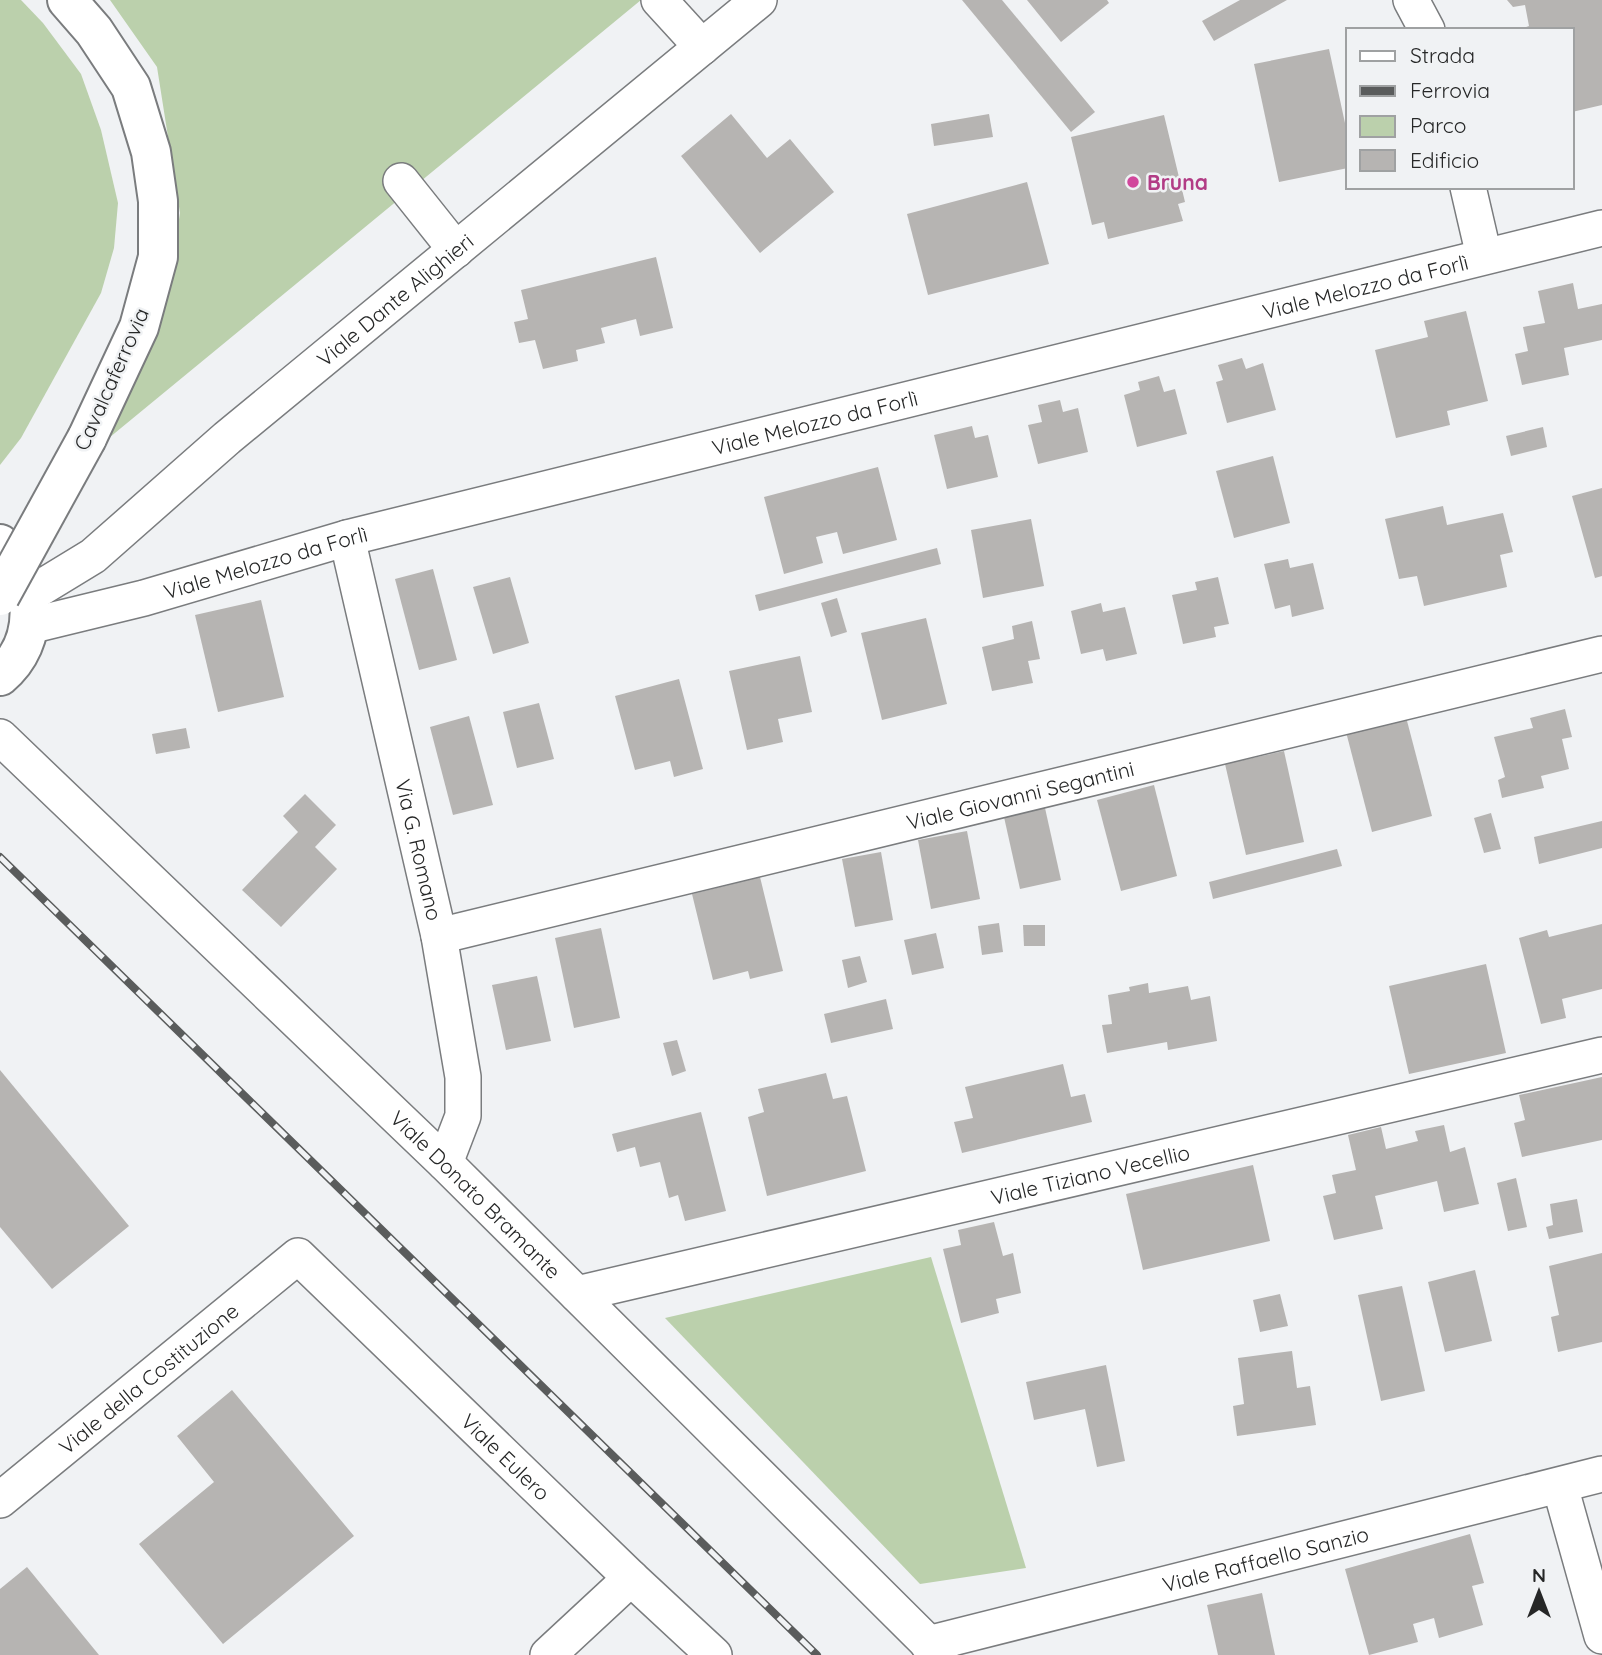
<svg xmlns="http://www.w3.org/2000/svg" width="1602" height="1655" font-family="Quicksand,sans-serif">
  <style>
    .green { fill: #bbd0ac }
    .building { fill: #b6b4b2 }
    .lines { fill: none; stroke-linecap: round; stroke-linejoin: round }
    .street-casing { stroke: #7a7c7e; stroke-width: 38 }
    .secondary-casing { stroke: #7a7c7e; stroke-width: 42 }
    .street { stroke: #fff; stroke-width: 35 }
    .secondary { stroke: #fff; stroke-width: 38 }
    .rail-casing { stroke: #5a5c5c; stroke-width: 8 }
    .rail { stroke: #f0f2f4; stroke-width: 5; stroke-dasharray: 16; stroke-linecap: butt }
    .secondary-bridge-casing { stroke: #7a7c7e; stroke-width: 42; stroke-linecap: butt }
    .secondary-bridge { stroke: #fff; stroke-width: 38 }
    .hotel-dot { fill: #d1479c; stroke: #f0f2f4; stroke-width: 2.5 }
    .labels { text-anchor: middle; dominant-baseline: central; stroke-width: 5; stroke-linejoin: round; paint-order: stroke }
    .hotel-label { font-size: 21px; font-weight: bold; fill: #b23c85; stroke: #f0f2f4; text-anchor: start }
    .street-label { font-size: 21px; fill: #262727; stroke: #f0f2f4 }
  </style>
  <rect width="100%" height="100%" fill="#f0f2f4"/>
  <g class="green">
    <path d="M 0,0 L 21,0 L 43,23 L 81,74 L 101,130 L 118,203 L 114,248 L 101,293 L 21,438 L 0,465 Z"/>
    <path d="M 110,0 L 641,0 L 104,442 L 166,303 L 180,213 L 157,67 Z"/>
    <path d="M 931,1257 L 1026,1568 L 920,1584 L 665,1318 Z"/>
  </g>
  <g class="building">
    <path d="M 962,0 L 1002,0 L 1095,112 L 1071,132 Z"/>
    <path d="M 1027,0 L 1107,0 L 1109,3 L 1061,42 Z"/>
    <path d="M 1240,0 L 1287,0 L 1214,41 L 1202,21 Z"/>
    <path d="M 1507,0 L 1602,0 L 1602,105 L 1572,112 L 1572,30 L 1518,30 L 1529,26 L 1525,5 L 1513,7 Z"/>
    <path d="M 1329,49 L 1348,137 L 1348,168 L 1279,182 L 1254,64 Z"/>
    <path d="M 731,114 L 767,158 L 790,139 L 834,192 L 760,253 L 681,156 Z"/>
    <path d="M 989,114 L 993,137 L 934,146 L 931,124 Z"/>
    <path d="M 1164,115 L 1185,202 L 1178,204 L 1183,221 L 1108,239 L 1104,222 L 1092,225 L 1071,137 Z"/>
    <path d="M 1027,182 L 1049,264 L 928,295 L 907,214 Z"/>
    <path d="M 656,257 L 673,328 L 640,336 L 636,319 L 601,328 L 605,343 L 576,350 L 578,361 L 543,369 L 535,340 L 519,343 L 514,322 L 528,319 L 521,290 Z"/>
    <path d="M 1573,283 L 1578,309 L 1602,304 L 1602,340 L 1564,348 L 1569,375 L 1522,385 L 1515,354 L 1528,351 L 1523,327 L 1545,323 L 1538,291 Z"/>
    <path d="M 1466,311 L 1488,401 L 1447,411 L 1450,425 L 1396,438 L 1375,350 L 1428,337 L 1424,321 Z"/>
    <path d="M 1242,358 L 1246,369 L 1263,363 L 1276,410 L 1227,423 L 1216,382 L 1223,380 L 1218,365 Z"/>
    <path d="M 1159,376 L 1164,392 L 1175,389 L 1187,434 L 1137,447 L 1124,395 L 1140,390 L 1138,382 Z"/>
    <path d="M 1060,400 L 1063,412 L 1078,408 L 1088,452 L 1038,464 L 1028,425 L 1042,422 L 1038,405 Z"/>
    <path d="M 972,426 L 975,438 L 988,435 L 998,477 L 947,489 L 934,435 Z"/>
    <path d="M 1543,427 L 1547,447 L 1511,456 L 1506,436 Z"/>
    <path d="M 1273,456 L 1290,523 L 1234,538 L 1216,471 Z"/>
    <path d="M 878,467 L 897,540 L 843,554 L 837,532 L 816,537 L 823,563 L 784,574 L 764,497 Z"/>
    <path d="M 1602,488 L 1602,576 L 1595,578 L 1572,496 Z"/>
    <path d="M 1443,506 L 1447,525 L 1503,513 L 1513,552 L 1500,555 L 1507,587 L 1424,606 L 1417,576 L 1399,579 L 1385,519 Z"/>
    <path d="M 1031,519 L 1044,586 L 983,598 L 971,530 Z"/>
    <path d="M 937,548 L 941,564 L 759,611 L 755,595 Z"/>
    <path d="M 1288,559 L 1290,568 L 1313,563 L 1324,609 L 1292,617 L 1290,605 L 1275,609 L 1264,564 Z"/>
    <path d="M 433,569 L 457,660 L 419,670 L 395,579 Z"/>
    <path d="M 510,577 L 529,643 L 493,654 L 473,587 Z"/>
    <path d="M 1218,577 L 1229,624 L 1214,627 L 1216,637 L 1183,644 L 1172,595 L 1197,590 L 1195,582 Z"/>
    <path d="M 837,598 L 847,632 L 831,637 L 821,603 Z"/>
    <path d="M 261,600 L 284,697 L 218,712 L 195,615 Z"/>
    <path d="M 1101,603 L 1103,612 L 1125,607 L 1137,654 L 1106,661 L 1103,649 L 1081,654 L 1071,611 Z"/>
    <path d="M 926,618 L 947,704 L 882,720 L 861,633 Z"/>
    <path d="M 1032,621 L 1040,659 L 1028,661 L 1033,683 L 992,691 L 982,647 L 1014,639 L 1012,626 Z"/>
    <path d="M 800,656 L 812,712 L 778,719 L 783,742 L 747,750 L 729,671 Z"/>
    <path d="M 679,679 L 703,769 L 674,777 L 670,761 L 635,770 L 615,696 Z"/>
    <path d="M 539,703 L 554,759 L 517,768 L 503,712 Z"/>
    <path d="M 1565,709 L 1572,737 L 1562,739 L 1569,769 L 1541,776 L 1544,788 L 1502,798 L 1498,780 L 1505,777 L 1494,737 L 1533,728 L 1530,718 Z"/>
    <path d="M 469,716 L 493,805 L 453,815 L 430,727 Z"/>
    <path d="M 1406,717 L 1432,816 L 1372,832 L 1346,732 Z"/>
    <path d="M 186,728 L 190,748 L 156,754 L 152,734 Z"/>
    <path d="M 1284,751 L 1304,842 L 1246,855 L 1225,764 Z"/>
    <path d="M 1154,785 L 1177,876 L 1121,891 L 1097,800 Z"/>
    <path d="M 305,794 L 336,825 L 315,847 L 337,869 L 281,927 L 242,890 L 298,832 L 283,816 Z"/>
    <path d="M 1045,808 L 1061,880 L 1020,889 L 1004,817 Z"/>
    <path d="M 1491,813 L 1501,849 L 1484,853 L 1474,818 Z"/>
    <path d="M 1602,821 L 1602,848 L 1539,864 L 1534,837 Z"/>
    <path d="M 967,831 L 980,899 L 931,909 L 918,840 Z"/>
    <path d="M 1337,849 L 1342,866 L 1213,899 L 1209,882 Z"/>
    <path d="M 881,852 L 893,920 L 855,927 L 842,859 Z"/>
    <path d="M 760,877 L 783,971 L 750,979 L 748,971 L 713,980 L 692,894 Z"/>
    <path d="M 999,923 L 1003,952 L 982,955 L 978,926 Z"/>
    <path d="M 1602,924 L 1602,989 L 1562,999 L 1566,1018 L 1541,1024 L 1519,938 L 1547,930 L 1549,937 Z"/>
    <path d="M 1023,925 L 1045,925 L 1045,946 L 1024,946 Z"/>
    <path d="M 601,928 L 620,1018 L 574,1028 L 555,938 Z"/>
    <path d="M 936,933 L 944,968 L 912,975 L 904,940 Z"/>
    <path d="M 860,956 L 867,982 L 848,988 L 842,960 Z"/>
    <path d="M 1486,964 L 1506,1053 L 1409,1074 L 1389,986 Z"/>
    <path d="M 537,976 L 551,1041 L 506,1050 L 492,985 Z"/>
    <path d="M 1148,983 L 1149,993 L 1188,986 L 1191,1000 L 1210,996 L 1217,1041 L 1168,1050 L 1167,1042 L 1107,1053 L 1102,1025 L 1112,1024 L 1108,995 L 1130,991 L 1129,987 Z"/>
    <path d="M 886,999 L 893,1029 L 831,1043 L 824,1014 Z"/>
    <path d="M 677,1040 L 686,1071 L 672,1076 L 663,1043 Z"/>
    <path d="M 1063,1064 L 1071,1097 L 1085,1094 L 1092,1122 L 962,1153 L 954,1122 L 973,1118 L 965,1087 Z"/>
    <path d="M 0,1070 L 129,1226 L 52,1289 L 0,1227 Z"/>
    <path d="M 826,1073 L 833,1099 L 847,1096 L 866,1171 L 767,1196 L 748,1117 L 764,1112 L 758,1089 Z"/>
    <path d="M 1602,1077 L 1602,1140 L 1522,1157 L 1514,1123 L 1525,1120 L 1519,1095 Z"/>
    <path d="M 701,1112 L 726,1211 L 685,1221 L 678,1195 L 669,1198 L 660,1162 L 640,1167 L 635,1147 L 617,1152 L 612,1134 Z"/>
    <path d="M 1444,1125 L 1450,1152 L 1465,1147 L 1479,1204 L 1444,1212 L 1437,1181 L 1375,1196 L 1383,1229 L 1334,1240 L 1323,1196 L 1336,1193 L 1332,1175 L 1356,1170 L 1348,1135 L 1381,1127 L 1386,1149 L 1418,1141 L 1415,1131 Z"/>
    <path d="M 1253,1165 L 1270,1241 L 1143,1270 L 1126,1194 Z"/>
    <path d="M 1516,1178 L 1527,1227 L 1508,1231 L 1497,1183 Z"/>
    <path d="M 1577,1199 L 1583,1232 L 1549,1239 L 1546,1227 L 1553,1225 L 1550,1204 Z"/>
    <path d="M 994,1222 L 1003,1256 L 1013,1253 L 1021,1293 L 996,1299 L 999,1313 L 961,1323 L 943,1249 L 961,1245 L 958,1230 Z"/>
    <path d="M 1602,1253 L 1602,1342 L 1558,1352 L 1551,1317 L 1559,1315 L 1549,1266 Z"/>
    <path d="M 1475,1270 L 1492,1341 L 1445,1352 L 1428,1282 Z"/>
    <path d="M 1402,1286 L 1425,1391 L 1381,1401 L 1358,1295 Z"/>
    <path d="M 1280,1294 L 1288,1326 L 1260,1332 L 1253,1300 Z"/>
    <path d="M 1292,1351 L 1297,1388 L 1310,1386 L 1316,1425 L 1237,1436 L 1233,1406 L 1244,1404 L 1238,1358 Z"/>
    <path d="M 1106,1365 L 1125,1461 L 1097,1467 L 1085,1409 L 1034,1420 L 1026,1382 Z"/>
    <path d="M 232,1390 L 354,1536 L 223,1644 L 139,1544 L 214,1482 L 177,1436 Z"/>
    <path d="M 1470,1534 L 1484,1583 L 1472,1586 L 1483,1625 L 1439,1638 L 1434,1618 L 1413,1624 L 1418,1642 L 1369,1655 L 1345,1569 Z"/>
    <path d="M 27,1567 L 99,1655 L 0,1655 L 0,1589 Z"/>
    <path d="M 1262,1593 L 1275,1655 L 1218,1655 L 1207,1605 Z"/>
  </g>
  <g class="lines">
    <g class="street-casing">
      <g id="street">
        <path d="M 659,0 L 702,47"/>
        <path d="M 1411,0 L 1427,30"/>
        <path d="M 401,181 L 456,250"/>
        <path d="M 1468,187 L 1484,256"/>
        <path id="s1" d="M 347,538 L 439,936 L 463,1077 L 463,1116 L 445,1163"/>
        <path id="s2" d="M 29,595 L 93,556 L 227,438 L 759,0"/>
        <path id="s3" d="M 29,626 L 144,598 L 347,538 L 1602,228"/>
        <path id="s4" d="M 0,737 L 445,1163 L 940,1655"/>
        <path id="s5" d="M 439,936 L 1602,654"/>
        <path id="s6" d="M 577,1294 L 1602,1055"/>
        <path d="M 1560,1486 L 1602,1636"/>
        <path id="s7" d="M 0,1500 L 298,1256 L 631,1578 L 714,1655"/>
        <path id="s8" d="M 928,1644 L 1602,1474"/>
        <path d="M 548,1655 L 631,1578"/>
      </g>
    </g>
    <g class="secondary-casing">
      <g id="secondary">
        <path d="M 67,0 L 94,31 L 131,87 L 151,152 L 158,201 L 158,257 L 139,327 L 87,438"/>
        <path d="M 0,544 C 38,579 41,642 0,676"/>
      </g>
    </g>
    <use href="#street" class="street"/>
    <use href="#secondary" class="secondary"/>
    <g class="rail-casing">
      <path id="rail" d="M 0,857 L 817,1655"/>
    </g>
    <use href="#rail" class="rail"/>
    <g class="secondary-bridge-casing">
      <path id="secondary-bridge" d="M 0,596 L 87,438"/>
    </g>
    <use href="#secondary-bridge" class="secondary-bridge"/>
  </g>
  <circle class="hotel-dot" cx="1133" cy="182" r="7"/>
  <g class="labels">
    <g class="hotel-label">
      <text x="1147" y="182">Bruna</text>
    </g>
    <g class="street-label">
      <text stroke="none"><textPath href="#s3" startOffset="1379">Viale Melozzo da Forlì</textPath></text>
      <text stroke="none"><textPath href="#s2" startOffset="471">Viale Dante Alighieri</textPath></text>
      <text transform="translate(111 379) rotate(-66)">Cavalcaferrovia</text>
      <text stroke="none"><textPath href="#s3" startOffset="812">Viale Melozzo da Forlì</textPath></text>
      <text stroke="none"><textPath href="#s3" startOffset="245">Viale Melozzo da Forlì</textPath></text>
      <text stroke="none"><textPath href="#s5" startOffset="598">Viale Giovanni Segantini</textPath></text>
      <text stroke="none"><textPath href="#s1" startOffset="320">Via G. Romano</textPath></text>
      <text stroke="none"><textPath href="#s6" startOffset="527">Viale Tiziano Vecellio</textPath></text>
      <text stroke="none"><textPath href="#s4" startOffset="660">Viale Donato Bramante</textPath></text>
      <text stroke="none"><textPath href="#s7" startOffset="192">Viale della Costituzione</textPath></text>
      <text stroke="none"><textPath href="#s7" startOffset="674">Viale Eulero</textPath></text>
      <text stroke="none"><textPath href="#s8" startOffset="348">Viale Raffaello Sanzio</textPath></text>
    </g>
  </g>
  <rect x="1346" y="28" width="228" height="161" fill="#f0f2f4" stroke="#9fa1a2" stroke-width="2"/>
  <rect x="1360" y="51" width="35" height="10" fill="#ffffff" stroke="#9fa1a2" stroke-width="2"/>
  <text x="1410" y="63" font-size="21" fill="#262727">Strada</text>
  <rect x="1360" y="86" width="35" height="10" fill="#5a5c5c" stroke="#9fa1a2" stroke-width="2"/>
  <text x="1410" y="98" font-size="21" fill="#262727">Ferrovia</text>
  <rect x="1360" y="116" width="35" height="21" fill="#bbd0ac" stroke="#9fa1a2" stroke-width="2"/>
  <text x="1410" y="133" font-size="21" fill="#262727">Parco</text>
  <rect x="1360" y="150" width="35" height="21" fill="#b6b4b2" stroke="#9fa1a2" stroke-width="2"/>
  <text x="1410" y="168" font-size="21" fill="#262727">Edificio</text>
  <g transform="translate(1539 1592)" stroke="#f0f2f4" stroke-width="5" paint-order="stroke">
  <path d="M0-5L12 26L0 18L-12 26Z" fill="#262727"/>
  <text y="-10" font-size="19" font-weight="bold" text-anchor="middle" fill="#262727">N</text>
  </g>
</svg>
